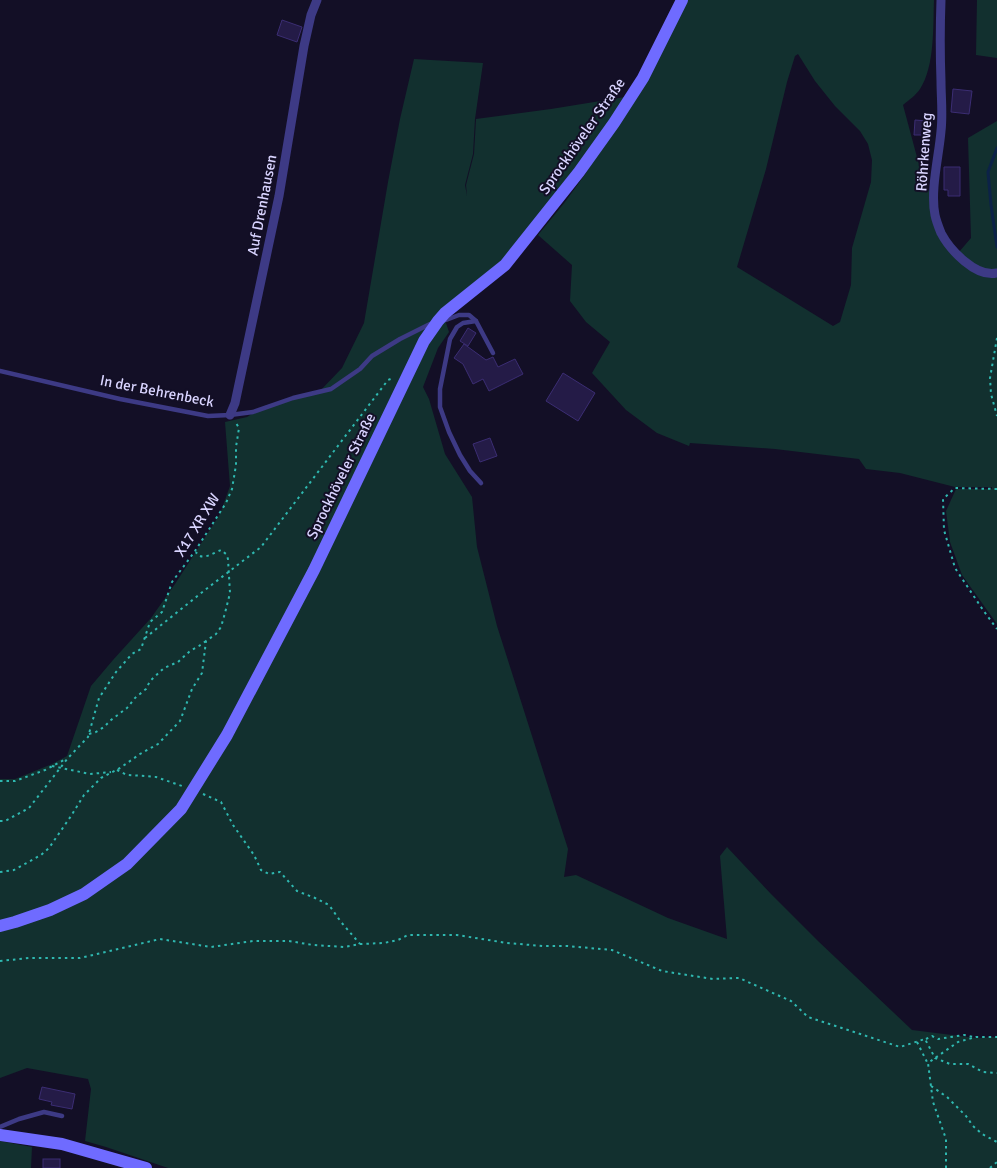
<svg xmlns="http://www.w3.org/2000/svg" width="997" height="1168" font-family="Signika,sans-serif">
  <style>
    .green { fill: #12302f; fill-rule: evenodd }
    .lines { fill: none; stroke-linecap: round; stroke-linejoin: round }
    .stream { stroke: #0c2248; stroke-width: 3 }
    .building { fill: #241b47; stroke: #3b2d73 }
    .path { stroke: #2fb8b0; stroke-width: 2; stroke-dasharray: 2.5 4; stroke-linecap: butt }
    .lane { stroke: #3d3a85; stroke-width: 4.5 }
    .street { stroke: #3d3a85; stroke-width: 9 }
    .secondary { stroke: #6f6bff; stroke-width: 12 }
    .labels { text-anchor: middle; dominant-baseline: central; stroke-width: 4; stroke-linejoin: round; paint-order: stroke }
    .street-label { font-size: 15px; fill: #d9d4ff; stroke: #130f26 }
  </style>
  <rect width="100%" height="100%" fill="#130f26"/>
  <g class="green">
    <path d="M 687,0 L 934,0 C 933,26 935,66 920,89 C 916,95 909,100 903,105 L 925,187 L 915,183 L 932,192 L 932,213 L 963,263 L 997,276 L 997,624 L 962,575 L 950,542 L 946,511 L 956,489 L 992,489 L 992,487 L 955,487 L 900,473 L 866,469 L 859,459 L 775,449 L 690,443 L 689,446 L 657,433 L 626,410 L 592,373 L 610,342 L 586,322 L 570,301 L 572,265 L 538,235 L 565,202 L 586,173 ZM 798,54 L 815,81 L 835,106 L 860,131 L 868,144 L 872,160 L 871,182 L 852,248 L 851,285 L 840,322 L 833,326 L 737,267 L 766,169 L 787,82 L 795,56 Z"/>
    <path d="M 977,0 L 997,0 L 997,58 L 976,55 Z"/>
    <path d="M 414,59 L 483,63 L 475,119 L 473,154 L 465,185 L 467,196 L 466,185 L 474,154 L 476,119 L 551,109 L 625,97 L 598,138 L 548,203 L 502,260 L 445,307 L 446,323 L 449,332 L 438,348 L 423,387 L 429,399 L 445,454 L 472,497 L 477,547 L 497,626 L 568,849 L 564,877 L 576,875 L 668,918 L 727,939 L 720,856 L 727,847 L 771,894 L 818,941 L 912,1030 L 976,1038 L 997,1037 L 997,1168 L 168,1168 L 106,1147 L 85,1141 L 91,1089 L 88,1079 L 27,1068 L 0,1078 L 0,779 L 15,779 L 52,764 L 67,756 L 91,686 L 113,660 L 151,618 L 175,584 L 220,514 L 230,486 L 225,422 L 247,417 L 264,406 L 319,392 L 342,368 L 364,323 L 388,182 L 400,119 Z"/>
    <path d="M 997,121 L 997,270 C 979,270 972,263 959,252 L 971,238 L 968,138 Z"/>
    <path d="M 0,1141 L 32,1147 L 31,1168 L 0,1168 Z"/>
  </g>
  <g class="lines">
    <path class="stream" d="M 997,148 L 988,172 L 991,205 L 997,247"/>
  </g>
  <g class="building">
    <path d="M 282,20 L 302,27 L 297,42 L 277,35 Z"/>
    <path d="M 953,89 L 972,91 L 969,114 L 951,112 Z"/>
    <path d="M 915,120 L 927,121 L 926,135 L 914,135 Z"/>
    <path d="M 944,167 L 960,167 L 960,196 L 948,196 L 948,190 L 944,190 Z"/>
    <path d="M 468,328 L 476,333 L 468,346 L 460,341 Z"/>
    <path d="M 464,344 L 486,360 L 493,357 L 498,367 L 515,359 L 523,374 L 489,391 L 483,379 L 473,384 L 463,364 L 454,358 Z"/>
    <path d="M 563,373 L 595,393 L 578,421 L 546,401 Z"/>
    <path d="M 490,438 L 497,456 L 480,462 L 473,444 Z"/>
    <path d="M 42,1087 L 75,1094 L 72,1109 L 51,1105 L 52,1102 L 39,1099 Z"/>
    <rect x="43" y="1159" width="17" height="9"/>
  </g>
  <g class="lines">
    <g class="path">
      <path d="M 997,338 L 990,378 L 991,394 L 997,416"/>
      <path d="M 997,489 L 955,488 L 943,499 L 944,530 L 955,568 L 983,610 L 997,629"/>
      <path d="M 145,638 L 205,590 L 261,547 L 388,380 L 393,378"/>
      <path d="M 89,734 L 96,732 L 104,727 L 111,720 L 127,708 L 135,698 L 146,689 L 150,681 L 164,668 L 178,662 L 190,651 L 199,646 L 206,641"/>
      <path d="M 52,766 L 90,774 L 111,772"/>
      <path d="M 117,770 L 127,775 L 146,776 L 156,777 L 182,786"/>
      <path d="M 0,781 L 15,781 L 45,770 L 66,759"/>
      <path d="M 203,794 L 221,802 L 233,825 L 254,855 L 261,870 L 269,874 L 280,872 L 297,891 L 315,898 L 329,905 L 341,922 L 360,944"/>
      <path d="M 0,821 L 5,821 L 29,808 L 68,758 L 88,737 L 99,698 L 116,672 L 132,654 L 141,649 L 150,622 L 162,612 L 172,582 L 195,551 L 226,503 L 232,489 L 236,465 L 236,447 L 239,428 L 236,423"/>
      <path d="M 0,872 L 14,870 L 41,855 L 49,848 L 71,816 L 84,795 L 101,778 L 120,768 L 140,754 L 158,744 L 180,721 L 192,689 L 202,673 L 206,641 L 216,634 L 221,627 L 225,613 L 230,593 L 228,559 L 226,554 L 221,550 C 213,553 201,562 196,552"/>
      <path d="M 0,961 L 29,958 L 80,958 L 160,939 L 211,947 L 253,941 L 289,941 L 313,945 L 344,947 L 360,944 L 384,943 L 398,940 L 408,935 L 457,935 L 507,943 L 543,946 L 567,946 L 612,950 L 662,971 L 713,979 L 739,978 L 791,1001 L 808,1017 L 900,1047 L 925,1039 L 935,1058 L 950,1064 L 968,1064 L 983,1072 L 997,1073"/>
      <path d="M 926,1039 L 932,1036 L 938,1039 L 964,1035 L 974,1037"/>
      <path d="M 917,1042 L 927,1062"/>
      <path d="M 931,1086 L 947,1097 L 966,1116 L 973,1126 L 982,1134 L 997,1142"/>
      <path d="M 946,1168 L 946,1139 L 933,1102 L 928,1063 L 958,1042 L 976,1037 L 997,1037"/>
      <path d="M 990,1168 L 997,1162"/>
    </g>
    <g class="lane">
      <path d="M 442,320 L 446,320 L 459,315 L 469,315 L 476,321 L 493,353"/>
      <path d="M 476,321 L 463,323 L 457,327 L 450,339 L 440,389 L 440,407 L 449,432 L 460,455 L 470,471 L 481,483"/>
      <path d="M 0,371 L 120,399 L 208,416 L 230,415 L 253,412 L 293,398 L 331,389 L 360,369 L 372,356 L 400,339 L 430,324"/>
      <path d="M 0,1127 L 19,1119 L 44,1112 L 62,1116"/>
    </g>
    <g class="street">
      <path d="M 941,0 C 940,27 940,54 941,81 C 941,97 943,114 941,131 C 939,156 930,190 935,215 C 936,220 939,228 941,233 C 950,250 976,278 997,273"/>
      <path d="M 230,415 L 235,403 L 279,196 L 304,46 L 311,15 L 317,0"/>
    </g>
    <g class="secondary">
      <path d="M 0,926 L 15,922 L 50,910 L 84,894 L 127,864 L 181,809 L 227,735 L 314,570 L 424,341 L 438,321 L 445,313 L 505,265 L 579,172 L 614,123 L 643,78 L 682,0"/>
      <path d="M 0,1135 L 62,1144 L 146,1168"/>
    </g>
  </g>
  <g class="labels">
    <g class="street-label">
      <text transform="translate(582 136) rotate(-55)">Sprockhöveler Straße</text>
      <text transform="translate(924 152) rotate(-86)">Röhrkenweg</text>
      <text transform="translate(262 205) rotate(-79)">Auf Drenhausen</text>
      <text transform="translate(157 391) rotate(11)">In der Behrenbeck</text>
      <text transform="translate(341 476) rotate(-64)">Sprockhöveler Straße</text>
      <text transform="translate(197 525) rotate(-58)">X17 XR XW</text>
    </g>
  </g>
</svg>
